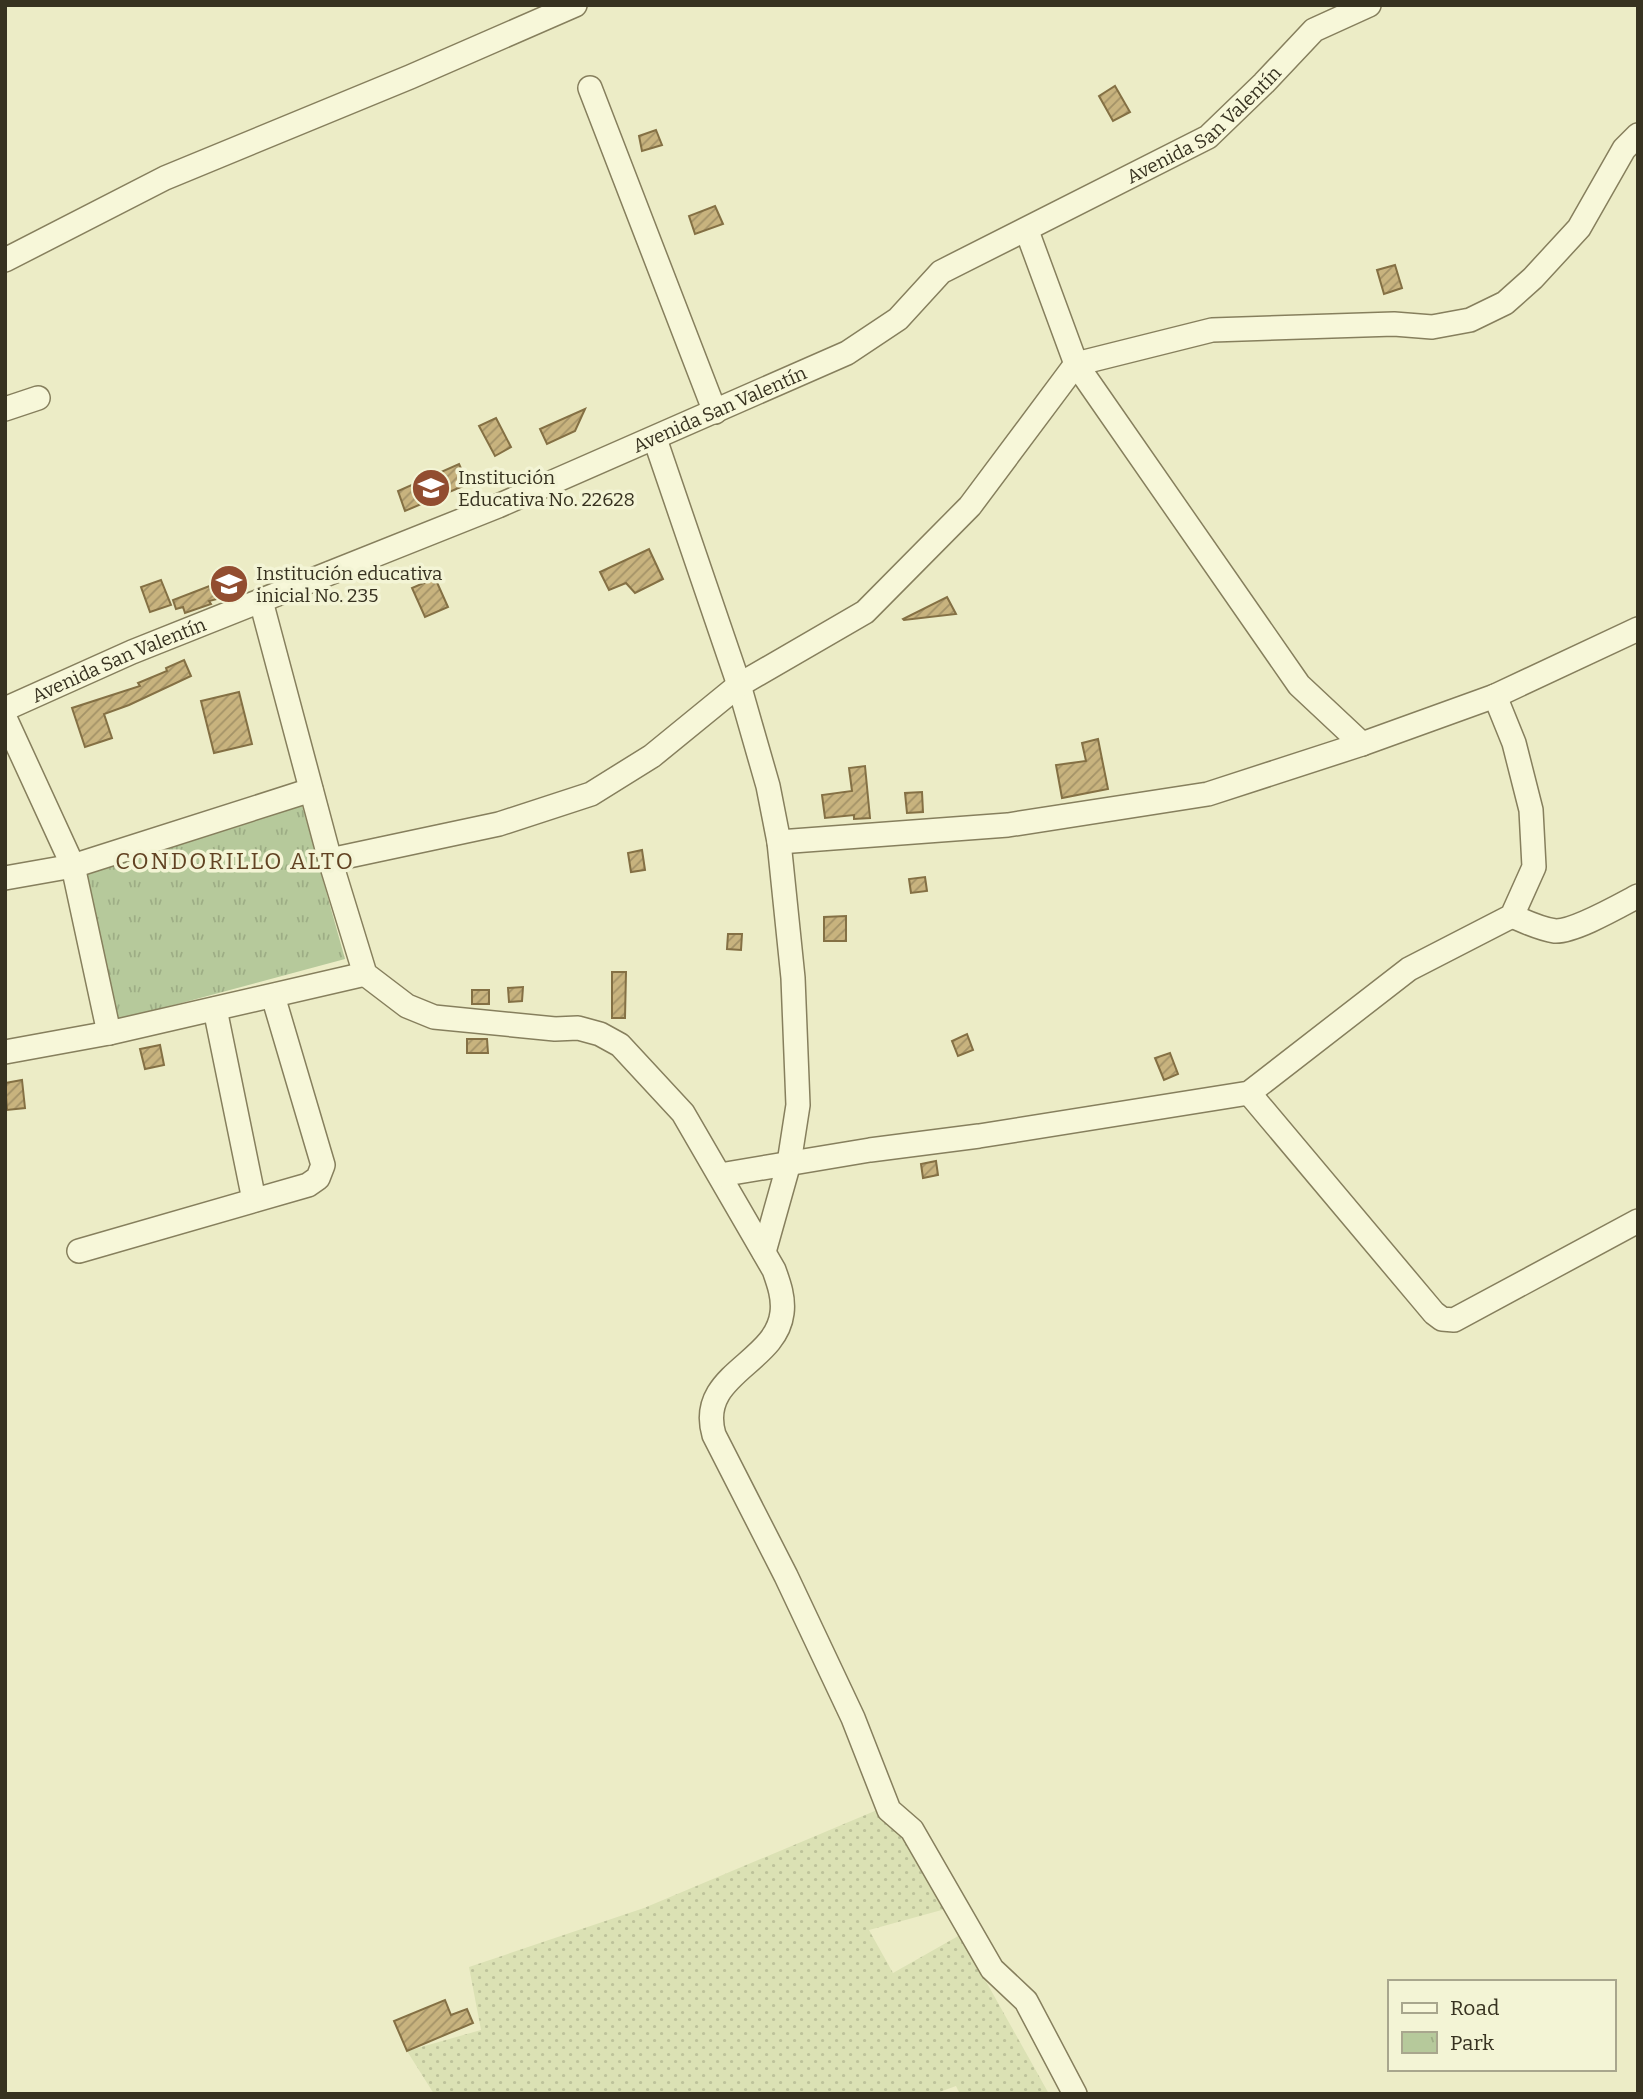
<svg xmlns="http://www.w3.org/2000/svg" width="1643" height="2099" font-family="Bitter,serif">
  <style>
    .farmland { fill: url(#farmland-dots) }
    .park { fill: url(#park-tufts) }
    .building { fill: url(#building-hatch); stroke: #847044; stroke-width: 2 }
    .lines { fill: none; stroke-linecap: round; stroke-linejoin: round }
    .minor-casing { stroke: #867f5d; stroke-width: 26 }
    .minor { stroke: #f7f7d9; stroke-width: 23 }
    .labels { text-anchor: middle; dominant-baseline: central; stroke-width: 7; stroke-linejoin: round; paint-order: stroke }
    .street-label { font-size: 19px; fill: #373220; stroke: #f3f4d5 }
    .poi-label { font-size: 19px; fill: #373220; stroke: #f3f4d5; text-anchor: start }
    .quarter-label { font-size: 23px; letter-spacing: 2px; fill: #614222; stroke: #f3f4d5 }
  </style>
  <defs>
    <pattern id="farmland-dots" width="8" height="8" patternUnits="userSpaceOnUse" patternTransform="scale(1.75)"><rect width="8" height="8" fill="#dbe1b4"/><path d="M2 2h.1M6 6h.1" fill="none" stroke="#bdc29a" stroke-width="1.8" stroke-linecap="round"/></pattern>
    <pattern id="park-tufts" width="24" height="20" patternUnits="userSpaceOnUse" patternTransform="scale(1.75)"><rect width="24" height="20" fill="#b6c99b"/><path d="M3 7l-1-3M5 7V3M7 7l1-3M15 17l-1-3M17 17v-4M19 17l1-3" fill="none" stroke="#9dad85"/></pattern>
    <pattern id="building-hatch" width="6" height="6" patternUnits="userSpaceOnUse" patternTransform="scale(1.75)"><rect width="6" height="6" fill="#c8b37e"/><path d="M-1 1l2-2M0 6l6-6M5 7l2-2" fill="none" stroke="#a39267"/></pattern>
  </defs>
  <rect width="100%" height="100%" fill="#ececc6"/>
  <path class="farmland" d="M 889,1805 L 949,1908 L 869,1930 L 893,1973 L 960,1935 L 1049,2094 L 960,2094 L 956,2086 L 934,2094 L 434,2094 L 407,2051 L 481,2030 L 469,1967 L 644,1908 Z"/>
  <path class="park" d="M 302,805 L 345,959 L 118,1020 L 86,872 Z"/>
  <g class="building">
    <path d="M 1115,86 L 1130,112 L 1113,121 L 1099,96 Z"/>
    <path d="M 656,130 L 662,145 L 642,151 L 639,136 Z"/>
    <path d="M 715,206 L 723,224 L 695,234 L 689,216 Z"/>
    <path d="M 1395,265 L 1402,288 L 1384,294 L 1377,270 Z"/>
    <path d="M 585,409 L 575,431 L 547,444 L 540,429 Z"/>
    <path d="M 496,418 L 511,447 L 495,456 L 479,426 Z"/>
    <path d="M 459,464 L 468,484 L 405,511 L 398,491 Z"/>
    <path d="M 649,549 L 663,579 L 635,593 L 626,583 L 609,590 L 600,572 Z"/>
    <path d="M 230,567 L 243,592 L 209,601 L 211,604 L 185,613 L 183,607 L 176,609 L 173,600 L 220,582 L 218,573 Z"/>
    <path d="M 435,578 L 448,607 L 425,617 L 412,588 Z"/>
    <path d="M 161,580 L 171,605 L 150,612 L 141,587 Z"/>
    <path d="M 947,597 L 956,614 L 904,620 L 903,619 Z"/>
    <path d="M 184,660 L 191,676 L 129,705 L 104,714 L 112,738 L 85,747 L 72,708 L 140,686 L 138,683 L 167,671 L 166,668 Z"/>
    <path d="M 239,692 L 252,744 L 214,753 L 201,701 Z"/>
    <path d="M 1098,739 L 1108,789 L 1062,798 L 1056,765 L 1086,761 L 1082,743 Z"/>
    <path d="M 865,766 L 870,818 L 854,819 L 854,815 L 825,818 L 822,795 L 852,791 L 849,768 Z"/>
    <path d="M 922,792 L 923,812 L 907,813 L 905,793 Z"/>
    <path d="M 642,850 L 645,870 L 631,872 L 628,853 Z"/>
    <path d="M 925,877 L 927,891 L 911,893 L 909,879 Z"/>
    <path d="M 846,916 L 846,941 L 824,941 L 824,917 Z"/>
    <path d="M 728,934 L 742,934 L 741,950 L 727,949 Z"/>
    <path d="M 612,972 L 626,972 L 625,1018 L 612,1018 Z"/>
    <path d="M 523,987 L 522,1001 L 509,1002 L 508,988 Z"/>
    <rect x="472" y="990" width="17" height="14"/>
    <path d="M 967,1034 L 973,1050 L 958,1056 L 952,1041 Z"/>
    <path d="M 467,1039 L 487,1039 L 488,1053 L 467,1053 Z"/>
    <path d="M 160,1045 L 164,1065 L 145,1069 L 140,1049 Z"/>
    <path d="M 1170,1053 L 1178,1074 L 1164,1080 L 1155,1058 Z"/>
    <path d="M 22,1080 L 25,1108 L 7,1110 L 5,1083 Z"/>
    <path d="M 936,1161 L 938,1175 L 923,1178 L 921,1164 Z"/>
    <path d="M 445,2000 L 451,2015 L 467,2009 L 473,2023 L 407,2051 L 394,2021 Z"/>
  </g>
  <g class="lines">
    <g class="minor-casing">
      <g id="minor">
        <path d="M 590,88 L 715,412"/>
        <path d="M 1027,231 L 1076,364 L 1299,685 L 1362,744"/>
        <path d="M 5,260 L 165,178 L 410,77 L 575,5"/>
        <path d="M 5,409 L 38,398"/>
        <path d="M 655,439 L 739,685 L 768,786 L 779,842 L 793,978 L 798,1105 L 789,1163 L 764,1252"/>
        <path d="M 261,601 L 330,860 L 365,974 L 407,1006 L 434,1017 L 555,1029 L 578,1028 L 600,1034 L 620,1045 L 683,1113 L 774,1270 C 779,1284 784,1298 782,1313 C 776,1364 696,1374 714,1435 L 786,1576 L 853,1718 L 889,1810 L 912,1830 L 992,1969 L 1026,2001 L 1075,2094"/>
        <path id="s1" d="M 5,709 L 132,652 L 498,506 L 847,353 L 898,319 L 941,272 L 1208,137 L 1264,83 L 1314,30 L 1369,5"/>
        <path d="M 5,718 L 73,866 L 109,1033"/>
        <path d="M 779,842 L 1008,825 L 1208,794 L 1362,744 L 1495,696 L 1638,629"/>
        <path d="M 330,860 L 499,824 L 591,794 L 652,756 L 739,685 L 865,612 L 970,506 L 1076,364 L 1212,330 L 1394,324 L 1432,327 L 1470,320 L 1505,303 L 1533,278 L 1579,228 L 1624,149 L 1638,135"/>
        <path d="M 5,878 L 73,866 L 311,790"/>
        <path d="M 1512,916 C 1526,922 1540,929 1555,931 C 1574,932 1619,906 1638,896"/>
        <path d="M 215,1009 L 254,1200"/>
        <path d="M 5,1052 L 109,1033 L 365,974"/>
        <path d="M 1249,1093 L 1434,1313 L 1442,1319 L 1454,1320 L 1638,1221"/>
        <path d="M 720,1175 L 870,1150 L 979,1136 L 1249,1093 L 1409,969 L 1512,916 L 1534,867 L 1531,810 L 1514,743 L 1495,696"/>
        <path d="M 79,1251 L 308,1185 L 318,1178 L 323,1165 L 273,996"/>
      </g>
    </g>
    <use href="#minor" class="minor"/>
  </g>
  <defs>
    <g id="school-disc" transform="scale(2.0125)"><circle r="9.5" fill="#924d30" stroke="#f3f4d5"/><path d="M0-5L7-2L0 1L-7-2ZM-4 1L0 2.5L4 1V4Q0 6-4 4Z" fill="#fff"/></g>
  </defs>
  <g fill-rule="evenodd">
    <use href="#school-disc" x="431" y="488"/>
    <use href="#school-disc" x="229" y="584"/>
  </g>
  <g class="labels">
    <g class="street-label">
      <text stroke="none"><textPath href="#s1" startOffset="1342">Avenida San Valentín</textPath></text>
      <text stroke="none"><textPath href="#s1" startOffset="775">Avenida San Valentín</textPath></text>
      <text stroke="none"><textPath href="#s1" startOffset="124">Avenida San Valentín</textPath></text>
    </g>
    <g class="poi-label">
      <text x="458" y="477">Institución<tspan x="458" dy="22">Educativa No. 22628</tspan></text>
      <text x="256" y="573">Institución educativa<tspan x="256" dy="22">inicial No. 235</tspan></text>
    </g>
    <g class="quarter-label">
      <text x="235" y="861">CONDORILLO ALTO</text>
    </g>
  </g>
  <rect width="1643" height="2099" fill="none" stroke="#373220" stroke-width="14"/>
  <rect x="1388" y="1980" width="228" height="91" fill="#f3f4d5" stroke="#a8a68d" stroke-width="2"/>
  <rect x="1402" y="2003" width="35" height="10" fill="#f7f7d9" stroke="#a8a68d" stroke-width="2"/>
  <text x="1450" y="2015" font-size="21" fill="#373220">Road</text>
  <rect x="1402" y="2032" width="35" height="21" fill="url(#park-tufts)" stroke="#a8a68d" stroke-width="2"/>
  <text x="1450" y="2050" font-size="21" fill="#373220">Park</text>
</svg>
